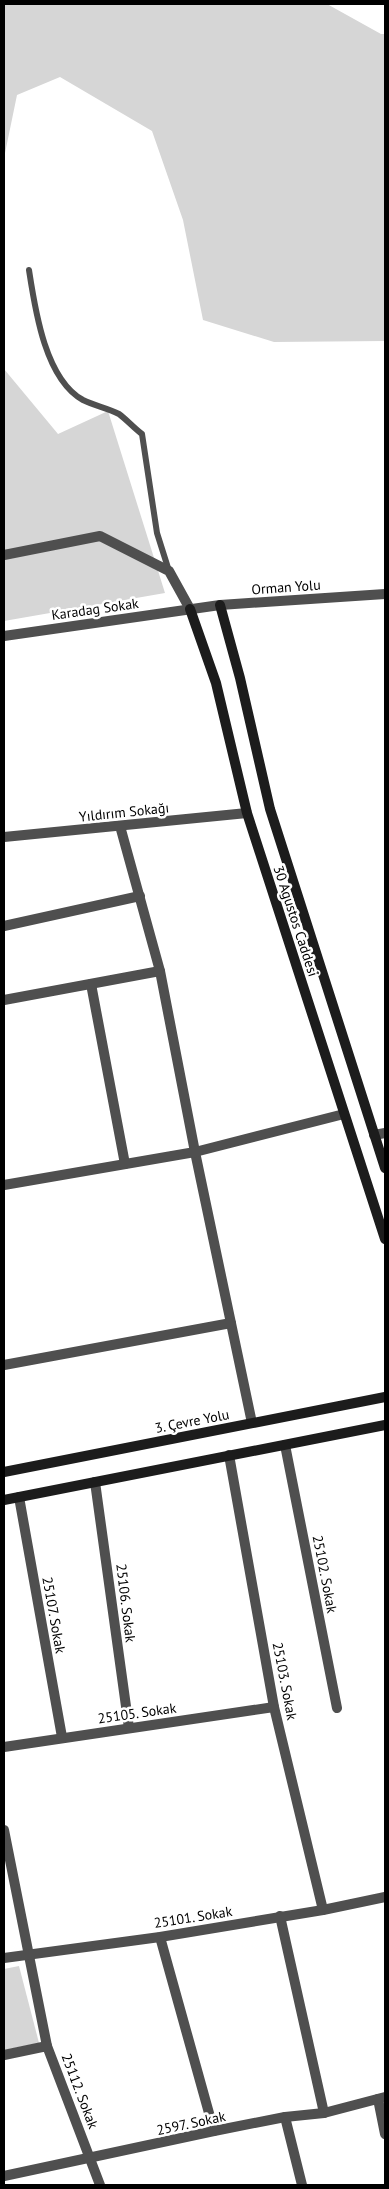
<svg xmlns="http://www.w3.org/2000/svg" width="389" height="2189" font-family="'PT Sans',sans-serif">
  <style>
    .green { fill: #d6d6d6 }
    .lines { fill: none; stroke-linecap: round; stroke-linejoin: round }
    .service { stroke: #4f4f4f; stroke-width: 6 }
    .minor { stroke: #4f4f4f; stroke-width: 10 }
    .tertiary { stroke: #4f4f4f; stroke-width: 10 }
    .secondary { stroke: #1c1c1c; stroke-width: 10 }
    .labels { text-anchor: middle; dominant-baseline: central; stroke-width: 5; stroke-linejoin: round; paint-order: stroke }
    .street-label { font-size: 14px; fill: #000; stroke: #fff }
  </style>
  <rect width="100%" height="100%" fill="#fff"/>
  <g class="green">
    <path d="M 4,4 L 327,4 L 381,34 L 385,34 L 385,341 L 274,342 L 203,320 L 183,220 L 152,131 L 60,77 L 17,95 L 4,158 Z"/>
    <path d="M 4,369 L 58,434 L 108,411 L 165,593 L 4,621 Z"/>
    <path d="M 19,1966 L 39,2043 L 4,2050 L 4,1969 Z"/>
  </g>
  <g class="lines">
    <path class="service" d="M 29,270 C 35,309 45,379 83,400 C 95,406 108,408 119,414 C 127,420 134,428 142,434 L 157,533 L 169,571"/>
    <g class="minor">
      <path d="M 120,826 L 160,971 L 195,1152 L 252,1423"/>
      <path d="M 4,837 L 247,813"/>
      <path d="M 4,926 L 140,896"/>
      <path d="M 91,984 L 125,1164"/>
      <path d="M 4,1000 L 160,971"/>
      <path d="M 374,1135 L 385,1133"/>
      <path d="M 4,1185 L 195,1152 L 344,1114"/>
      <path d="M 4,1365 L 231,1323"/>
      <path d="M 285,1445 L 337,1708"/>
      <path d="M 229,1455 L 274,1707 L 323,1910"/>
      <path d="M 95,1482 L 129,1728"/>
      <path d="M 19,1497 L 62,1737"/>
      <path d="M 4,1747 L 274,1707"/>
      <path d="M 4,1830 L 47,2046"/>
      <path d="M 280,1916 L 324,2113"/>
      <path d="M 160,1937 L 214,2131"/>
      <path d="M 4,1958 L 160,1937 L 323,1910 L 385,1897"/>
      <path d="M 4,2055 L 47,2046 L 100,2185"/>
      <path d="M 378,2099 L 385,2134"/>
      <path d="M 285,2117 L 302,2185"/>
      <path d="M 4,2176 L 214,2131 L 285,2117 L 324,2113 L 385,2097"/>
    </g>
    <g class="tertiary">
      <path d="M 4,555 L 100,536 L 169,571 L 190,609"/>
      <path d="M 4,636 L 220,605 L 385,594"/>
    </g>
    <g class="secondary">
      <path d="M 220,605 L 240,678 L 270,809 L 385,1168"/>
      <path d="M 190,609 L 216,683 L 247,813 L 385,1239"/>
      <path d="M 4,1472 L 385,1397"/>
      <path d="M 4,1500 L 385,1425"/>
    </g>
  </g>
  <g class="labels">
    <g class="street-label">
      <text transform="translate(286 587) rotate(-4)">Orman Yolu</text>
      <text transform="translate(95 609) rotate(-8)">Karadag Sokak</text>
      <text transform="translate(124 812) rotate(-6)">Yıldırım Sokağı</text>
      <text transform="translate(296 921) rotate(72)">30 Agustos Caddesi</text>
      <text transform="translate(192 1421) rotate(-11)">3. Çevre Yolu</text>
      <text transform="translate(325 1574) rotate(79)">25102. Sokak</text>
      <text transform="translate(126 1603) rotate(83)">25106. Sokak</text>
      <text transform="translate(54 1615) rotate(80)">25107. Sokak</text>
      <text transform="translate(285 1681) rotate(79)">25103. Sokak</text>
      <text transform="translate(137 1713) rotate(-8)">25105. Sokak</text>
      <text transform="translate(193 1917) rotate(-9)">25101. Sokak</text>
      <text transform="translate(80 2091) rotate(69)">25112. Sokak</text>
      <text transform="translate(191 2123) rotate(-12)">2597. Sokak</text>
    </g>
  </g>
  <rect width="389" height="2189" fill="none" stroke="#000000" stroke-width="10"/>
</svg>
